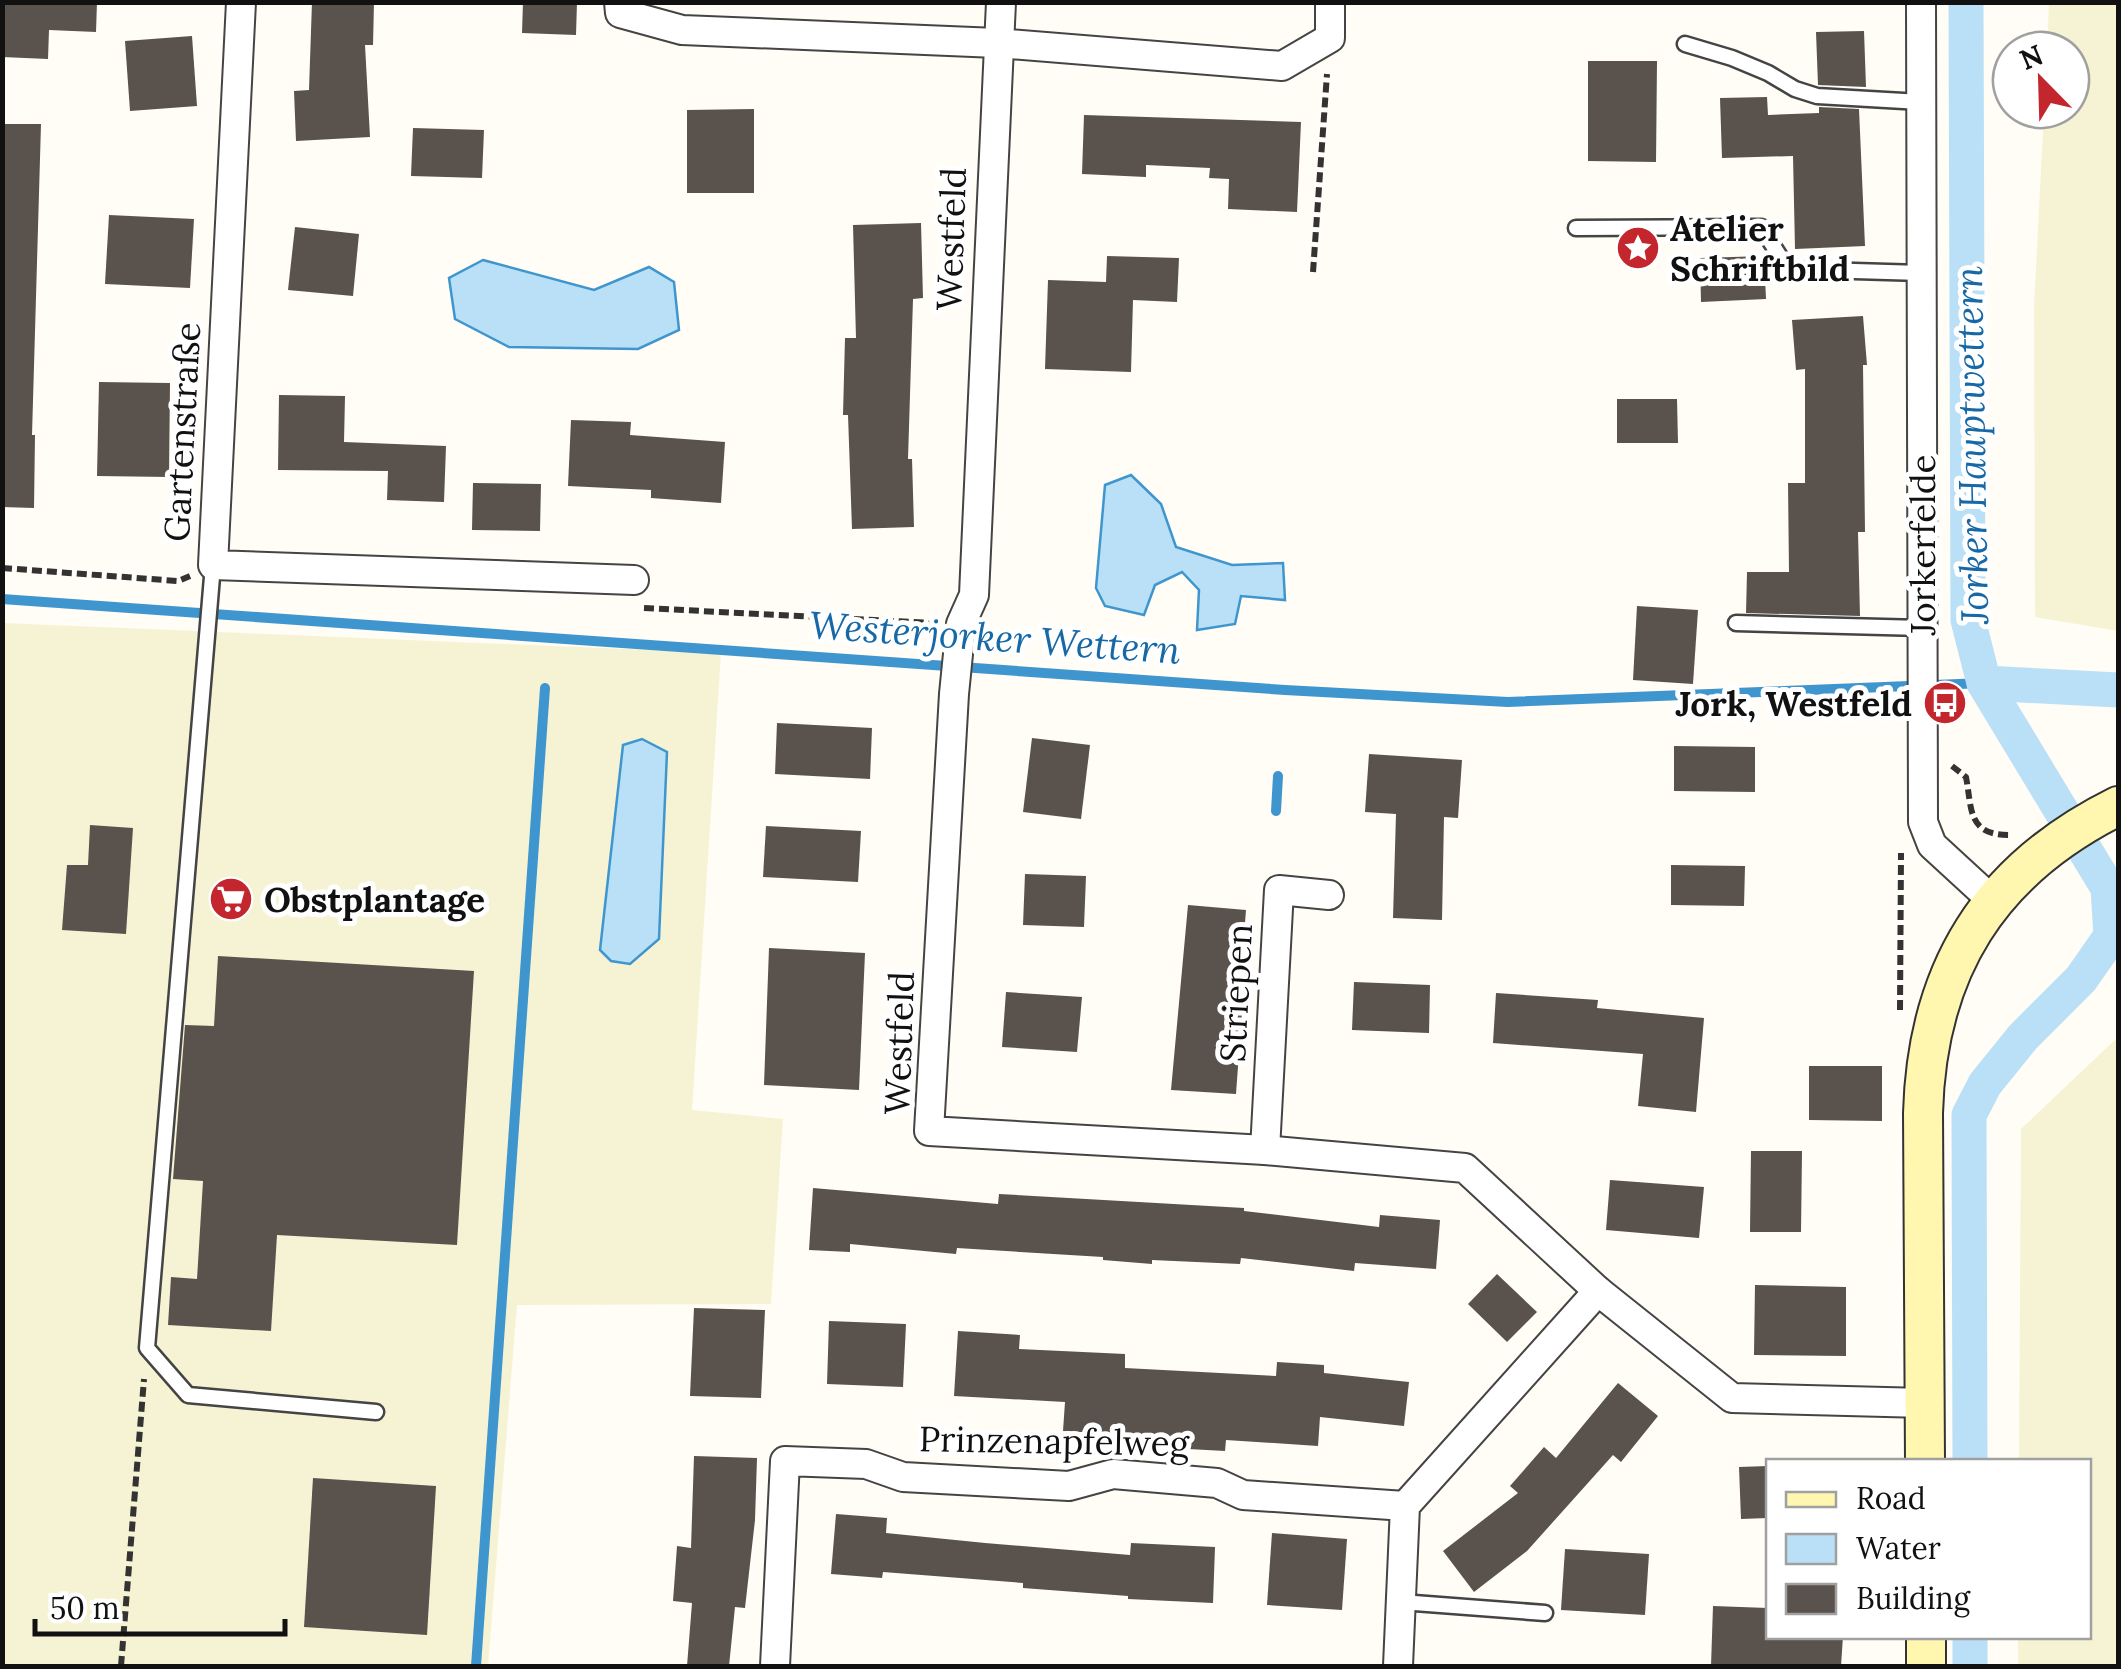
<svg xmlns="http://www.w3.org/2000/svg" width="2121" height="1669" font-family="Lora,serif">
  <style>
    .farmland { fill: #f6f3d4 }
    .water { fill: #b9e0f7; stroke: #3f96cf; stroke-width: 2.5 }
    .lines { fill: none; stroke-linecap: round; stroke-linejoin: round }
    .stream { stroke: #3f96cf; stroke-width: 10 }
    .canal { stroke: #b9e0f7; stroke-width: 35 }
    .building { fill: #5a524d }
    .lane-casing { stroke: #444; stroke-width: 19 }
    .street-casing { stroke: #444; stroke-width: 32 }
    .secondary-casing { stroke: #333; stroke-width: 42 }
    .path { stroke: #333; stroke-width: 6; stroke-dasharray: 10 5; stroke-linecap: butt }
    .lane { stroke: #fff; stroke-width: 14 }
    .street { stroke: #fff; stroke-width: 28 }
    .secondary { stroke: #fff6b0; stroke-width: 38 }
    .labels { text-anchor: middle; dominant-baseline: central; stroke-width: 10; stroke-linejoin: round; paint-order: stroke }
    .poi-label { font-size: 35px; font-weight: bold; fill: #111; stroke: #fff; text-anchor: start }
    .street-label { font-size: 35px; fill: #111; stroke: #fff }
    .water-label { font-size: 38px; font-style: italic; fill: #1768a6; stroke: #fff }
  </style>
  <rect width="100%" height="100%" fill="#fffdf5"/>
  <g class="farmland">
    <path d="M 2049,3 L 2118,3 L 2118,631 L 2035,617 L 2034,307 L 2044,110 L 2071,110 L 2071,50 L 2047,50 Z"/>
    <path d="M 3,623 L 721,653 L 692,1110 L 783,1119 L 771,1304 L 517,1305 L 488,1666 L 3,1666 Z"/>
    <path d="M 2118,1037 L 2118,1666 L 2018,1666 L 2018,1637 L 2088,1636 L 2088,1462 L 2019,1461 L 2021,1129 Z"/>
  </g>
  <g class="water">
    <path d="M 483,260 L 594,290 L 649,267 L 674,282 L 679,330 L 638,349 L 509,347 L 455,319 L 449,278 Z"/>
    <path d="M 1131,475 L 1161,504 L 1176,547 L 1232,565 L 1283,563 L 1285,600 L 1241,596 L 1235,624 L 1197,630 L 1199,590 L 1182,572 L 1155,585 L 1144,615 L 1105,606 L 1096,588 L 1105,485 Z"/>
    <path d="M 642,739 L 667,752 L 659,939 L 630,964 L 611,961 L 600,950 L 623,745 Z"/>
  </g>
  <g class="lines">
    <g class="stream">
      <path d="M 2,599 L 1285,690 L 1508,702 L 1984,683"/>
      <path d="M 1276,811 L 1278,776"/>
      <path d="M 476,1666 L 545,688"/>
    </g>
    <g class="canal">
      <path d="M 1966,2 L 1968,620 L 1984,683 L 2108,888 L 2111,936 L 2081,979 L 2023,1037 L 1985,1084 L 1969,1115 L 1970,1462"/>
      <path d="M 1984,683 L 2118,690"/>
      <path d="M 1970,1636 L 1970,1666"/>
    </g>
  </g>
  <g class="building">
    <path d="M 2,2 L 97,2 L 96,32 L 49,30 L 48,59 L 2,57 Z"/>
    <path d="M 312,2 L 374,2 L 373,45 L 365,45 L 370,137 L 296,141 L 294,91 L 309,90 Z"/>
    <path d="M 523,2 L 577,2 L 576,35 L 522,33 Z"/>
    <path d="M 1864,31 L 1866,87 L 1818,85 L 1816,32 Z"/>
    <path d="M 192,36 L 197,106 L 130,111 L 125,41 Z"/>
    <path d="M 1588,61 L 1657,61 L 1656,162 L 1588,161 Z"/>
    <path d="M 1767,97 L 1768,115 L 1819,113 L 1819,107 L 1859,109 L 1865,246 L 1795,249 L 1793,156 L 1722,158 L 1720,98 Z"/>
    <path d="M 754,109 L 754,193 L 687,193 L 687,110 Z"/>
    <path d="M 1084,115 L 1301,122 L 1297,212 L 1228,209 L 1229,179 L 1209,178 L 1210,168 L 1146,165 L 1146,177 L 1082,174 Z"/>
    <path d="M 2,124 L 41,124 L 32,435 L 35,435 L 34,508 L 2,507 Z"/>
    <path d="M 413,128 L 484,130 L 482,178 L 411,176 Z"/>
    <path d="M 109,215 L 194,219 L 190,288 L 105,284 Z"/>
    <path d="M 921,223 L 923,298 L 913,299 L 908,459 L 912,459 L 914,527 L 852,529 L 848,415 L 843,415 L 845,338 L 856,338 L 853,225 Z"/>
    <path d="M 295,227 L 359,234 L 353,296 L 288,290 Z"/>
    <path d="M 1107,256 L 1179,258 L 1177,302 L 1133,300 L 1131,372 L 1045,369 L 1048,280 L 1106,282 Z"/>
    <path d="M 1764,256 L 1766,299 L 1701,302 L 1700,258 Z"/>
    <path d="M 1863,316 L 1867,365 L 1863,365 L 1865,532 L 1858,532 L 1860,616 L 1746,613 L 1747,572 L 1789,572 L 1788,483 L 1805,483 L 1805,369 L 1796,370 L 1792,320 Z"/>
    <path d="M 99,382 L 170,383 L 169,477 L 97,476 Z"/>
    <path d="M 279,395 L 345,396 L 344,442 L 446,446 L 444,502 L 387,500 L 388,471 L 278,470 Z"/>
    <path d="M 1617,399 L 1677,399 L 1678,443 L 1617,443 Z"/>
    <path d="M 571,420 L 631,422 L 630,435 L 725,442 L 721,503 L 651,498 L 651,490 L 568,486 Z"/>
    <path d="M 473,483 L 541,484 L 540,531 L 472,530 Z"/>
    <path d="M 1637,606 L 1698,610 L 1693,684 L 1633,680 Z"/>
    <path d="M 777,723 L 872,728 L 870,779 L 775,774 Z"/>
    <path d="M 1032,738 L 1090,745 L 1081,819 L 1023,812 Z"/>
    <path d="M 1674,746 L 1755,747 L 1755,792 L 1674,791 Z"/>
    <path d="M 1369,754 L 1462,760 L 1458,818 L 1444,817 L 1442,920 L 1393,918 L 1396,814 L 1365,812 Z"/>
    <path d="M 90,825 L 133,828 L 126,934 L 62,930 L 67,865 L 88,865 Z"/>
    <path d="M 766,826 L 861,831 L 858,882 L 763,877 Z"/>
    <path d="M 1671,865 L 1745,866 L 1744,906 L 1671,905 Z"/>
    <path d="M 1025,874 L 1086,876 L 1084,927 L 1023,925 Z"/>
    <path d="M 1188,905 L 1246,910 L 1238,1012 L 1242,1012 L 1236,1094 L 1171,1090 Z"/>
    <path d="M 769,948 L 865,953 L 859,1090 L 764,1085 Z"/>
    <path d="M 218,956 L 474,971 L 457,1245 L 277,1235 L 271,1331 L 168,1325 L 171,1277 L 197,1279 L 203,1181 L 173,1179 L 185,1025 L 214,1026 Z"/>
    <path d="M 1354,982 L 1430,985 L 1429,1033 L 1352,1030 Z"/>
    <path d="M 1006,992 L 1082,997 L 1077,1052 L 1002,1047 Z"/>
    <path d="M 1496,993 L 1598,1000 L 1597,1008 L 1704,1018 L 1696,1112 L 1638,1106 L 1643,1054 L 1493,1043 Z"/>
    <path d="M 1809,1066 L 1882,1066 L 1882,1121 L 1809,1120 Z"/>
    <path d="M 1751,1151 L 1802,1151 L 1801,1232 L 1750,1232 Z"/>
    <path d="M 1610,1180 L 1704,1187 L 1699,1238 L 1606,1230 Z"/>
    <path d="M 813,1188 L 998,1204 L 999,1194 L 1244,1208 L 1244,1211 L 1379,1227 L 1380,1215 L 1440,1220 L 1436,1269 L 1355,1263 L 1354,1271 L 1241,1258 L 1240,1264 L 1152,1260 L 1152,1264 L 1103,1260 L 1103,1257 L 957,1248 L 956,1254 L 850,1244 L 850,1252 L 809,1250 Z"/>
    <path d="M 1497,1274 L 1537,1312 L 1507,1342 L 1468,1304 Z"/>
    <path d="M 1755,1285 L 1846,1287 L 1846,1356 L 1754,1355 Z"/>
    <path d="M 694,1308 L 765,1310 L 761,1398 L 690,1396 Z"/>
    <path d="M 829,1321 L 906,1324 L 903,1387 L 827,1384 Z"/>
    <path d="M 958,1331 L 1020,1335 L 1019,1349 L 1125,1354 L 1125,1368 L 1276,1376 L 1277,1362 L 1324,1365 L 1324,1373 L 1409,1382 L 1404,1426 L 1320,1417 L 1318,1446 L 1226,1440 L 1225,1451 L 1170,1448 L 1170,1437 L 1063,1431 L 1065,1402 L 954,1396 Z"/>
    <path d="M 1618,1383 L 1658,1416 L 1621,1462 L 1613,1455 L 1527,1551 L 1474,1592 L 1443,1551 L 1518,1493 L 1510,1486 L 1544,1447 L 1556,1458 Z"/>
    <path d="M 694,1456 L 757,1458 L 755,1520 L 745,1608 L 735,1607 L 729,1666 L 687,1666 L 692,1603 L 673,1601 L 677,1546 L 691,1548 Z"/>
    <path d="M 1768,1466 L 1768,1518 L 1741,1519 L 1739,1467 Z"/>
    <path d="M 313,1478 L 436,1486 L 427,1635 L 304,1627 Z"/>
    <path d="M 836,1514 L 887,1518 L 886,1533 L 985,1543 L 1130,1555 L 1131,1543 L 1215,1547 L 1213,1603 L 1128,1599 L 1128,1596 L 1023,1588 L 1023,1583 L 883,1572 L 882,1578 L 831,1574 Z"/>
    <path d="M 1272,1533 L 1347,1539 L 1342,1610 L 1267,1605 Z"/>
    <path d="M 1565,1549 L 1649,1554 L 1645,1615 L 1561,1610 Z"/>
    <path d="M 1713,1606 L 1768,1608 L 1768,1636 L 1843,1636 L 1841,1666 L 1711,1666 Z"/>
  </g>
  <g class="lines">
    <g class="lane-casing">
      <g id="lane">
        <path d="M 1685,44 L 1732,58 L 1768,73 L 1795,89 L 1817,96 L 1921,102"/>
        <path d="M 1576,228 L 1761,227 L 1788,269 L 1921,273"/>
        <path d="M 213,565 L 147,1348 L 188,1395 L 376,1412"/>
        <path d="M 1736,623 L 1922,628"/>
        <path d="M 1401,1602 L 1545,1613"/>
      </g>
    </g>
    <g class="street-casing">
      <g id="street">
        <path d="M 241,2 L 213,565 L 634,580"/>
        <path d="M 619,2 L 620,13 L 682,30 L 997,43 L 1282,66 L 1330,38 L 1330,2"/>
        <path d="M 1001,2 L 974,595 L 961,624 L 954,694 L 929,1131 L 1265,1150 L 1465,1168 L 1598,1291 L 1732,1398 L 1925,1403"/>
        <path d="M 1921,2 L 1923,822 L 1932,845 L 1994,902"/>
        <path d="M 1265,1150 L 1279,890 L 1329,895"/>
        <path d="M 775,1666 L 785,1461 L 866,1464 L 903,1477 L 1069,1486 L 1113,1474 L 1217,1483 L 1243,1495 L 1405,1506"/>
        <path d="M 1398,1666 L 1405,1506 L 1598,1291"/>
      </g>
    </g>
    <g class="secondary-casing">
      <g id="secondary">
        <path d="M 1925,1462 L 1923,1113 C 1927,970 1989,870 2118,806"/>
        <path d="M 1926,1666 L 1926,1636"/>
      </g>
    </g>
    <g class="path">
      <path d="M 1313,272 L 1327,74"/>
      <path d="M 2,568 L 178,581 L 190,576"/>
      <path d="M 644,608 L 931,623"/>
      <path d="M 1952,766 L 1966,777 C 1972,808 1967,835 2009,835"/>
      <path d="M 1900,1010 L 1901,853"/>
      <path d="M 121,1666 L 144,1379"/>
    </g>
    <use href="#lane" class="lane"/>
    <use href="#street" class="street"/>
    <use href="#secondary" class="secondary"/>
  </g>
  <defs>
    <g id="sight-disc" transform="scale(2.25)"><circle r="9.5" fill="#c4262e" stroke="#fff"/><path d="M0-6L1.8-2.2L6-1.7L2.9 1.2L3.7 5.4L0 3.3L-3.7 5.4L-2.9 1.2L-6-1.7L-1.8-2.2Z" fill="#fff"/></g>
    <g id="bus-disc" transform="scale(2.25)"><circle r="9.5" fill="#c4262e" stroke="#fff"/><path d="M-5-6H5V4H4V6H2V4H-2V6H-4V4H-5ZM-3.5-4V0h7V-4ZM-3.5 1.2v1.5H-2V1.2ZM2 1.2v1.5H3.5V1.2Z" fill="#fff"/></g>
    <g id="supermarket-disc" transform="scale(2.25)"><circle r="9.5" fill="#c4262e" stroke="#fff"/><path d="M-6-5.5h2.5l.6 2H6L4.5 2H-2.5L-4.4-4H-6ZM-1.5 3.2a1.3 1.3 0 1 0 .1 0ZM3 3.2a1.3 1.3 0 1 0 .1 0Z" fill="#fff"/></g>
  </defs>
  <g fill-rule="evenodd">
    <use href="#sight-disc" x="1638" y="248"/>
    <use href="#bus-disc" x="1945" y="703"/>
    <use href="#supermarket-disc" x="231" y="899"/>
  </g>
  <g class="labels">
    <g class="poi-label">
      <text x="1670" y="228">Atelier<tspan x="1670" dy="40">Schriftbild</tspan></text>
      <text x="1912" y="703" text-anchor="end">Jork, Westfeld</text>
      <text x="264" y="899">Obstplantage</text>
    </g>
    <g class="street-label">
      <text transform="translate(951 239) rotate(-88)">Westfeld</text>
      <text transform="translate(182 432) rotate(-87)">Gartenstraße</text>
      <text transform="translate(1922 545) rotate(-90)">Jorkerfelde</text>
      <text transform="translate(1236 993) rotate(-87)">Striepen</text>
      <text transform="translate(899 1043) rotate(-88)">Westfeld</text>
      <text transform="translate(1054 1441) rotate(1)">Prinzenapfelweg</text>
    </g>
    <g class="water-label">
      <text transform="translate(1971 445) rotate(-91)">Jorker Hauptwettern</text>
      <text transform="translate(995 637) rotate(4)">Westerjorker Wettern</text>
    </g>
  </g>
  <rect width="2121" height="1669" fill="none" stroke="#111111" stroke-width="10"/>
  <rect x="1766" y="1459" width="325" height="180" fill="#ffffff" stroke="#a0a0a0" stroke-width="2.5"/>
  <rect x="1786" y="1492" width="50" height="15" fill="#fff6b0" stroke="#a0a0a0" stroke-width="2.5"/>
  <text x="1856" y="1509" font-size="30" fill="#111111">Road</text>
  <rect x="1786" y="1534" width="50" height="30" fill="#b9e0f7" stroke="#a0a0a0" stroke-width="2.5"/>
  <text x="1856" y="1559" font-size="30" fill="#111111">Water</text>
  <rect x="1786" y="1584" width="50" height="30" fill="#5a524d" stroke="#a0a0a0" stroke-width="2.5"/>
  <text x="1856" y="1609" font-size="30" fill="#111111">Building</text>
  <g transform="translate(2041 80) rotate(337)"><circle r="48" fill="#ffffff" stroke="#a0a0a0" stroke-width="2.5"/>
  <path d="M0-8L18 38L0 25L-18 38Z" fill="#c4262e"/>
  <text y="-15" font-size="28" font-weight="bold" text-anchor="middle" fill="#111111">N</text>
  </g>
  <path d="M35 1619v15h250v-15" fill="none" stroke="#111111" stroke-width="5"/>
  <text x="50" y="1619" font-size="30" fill="#111111" stroke="#ffffff" stroke-width="8" paint-order="stroke">50 m</text>
</svg>
